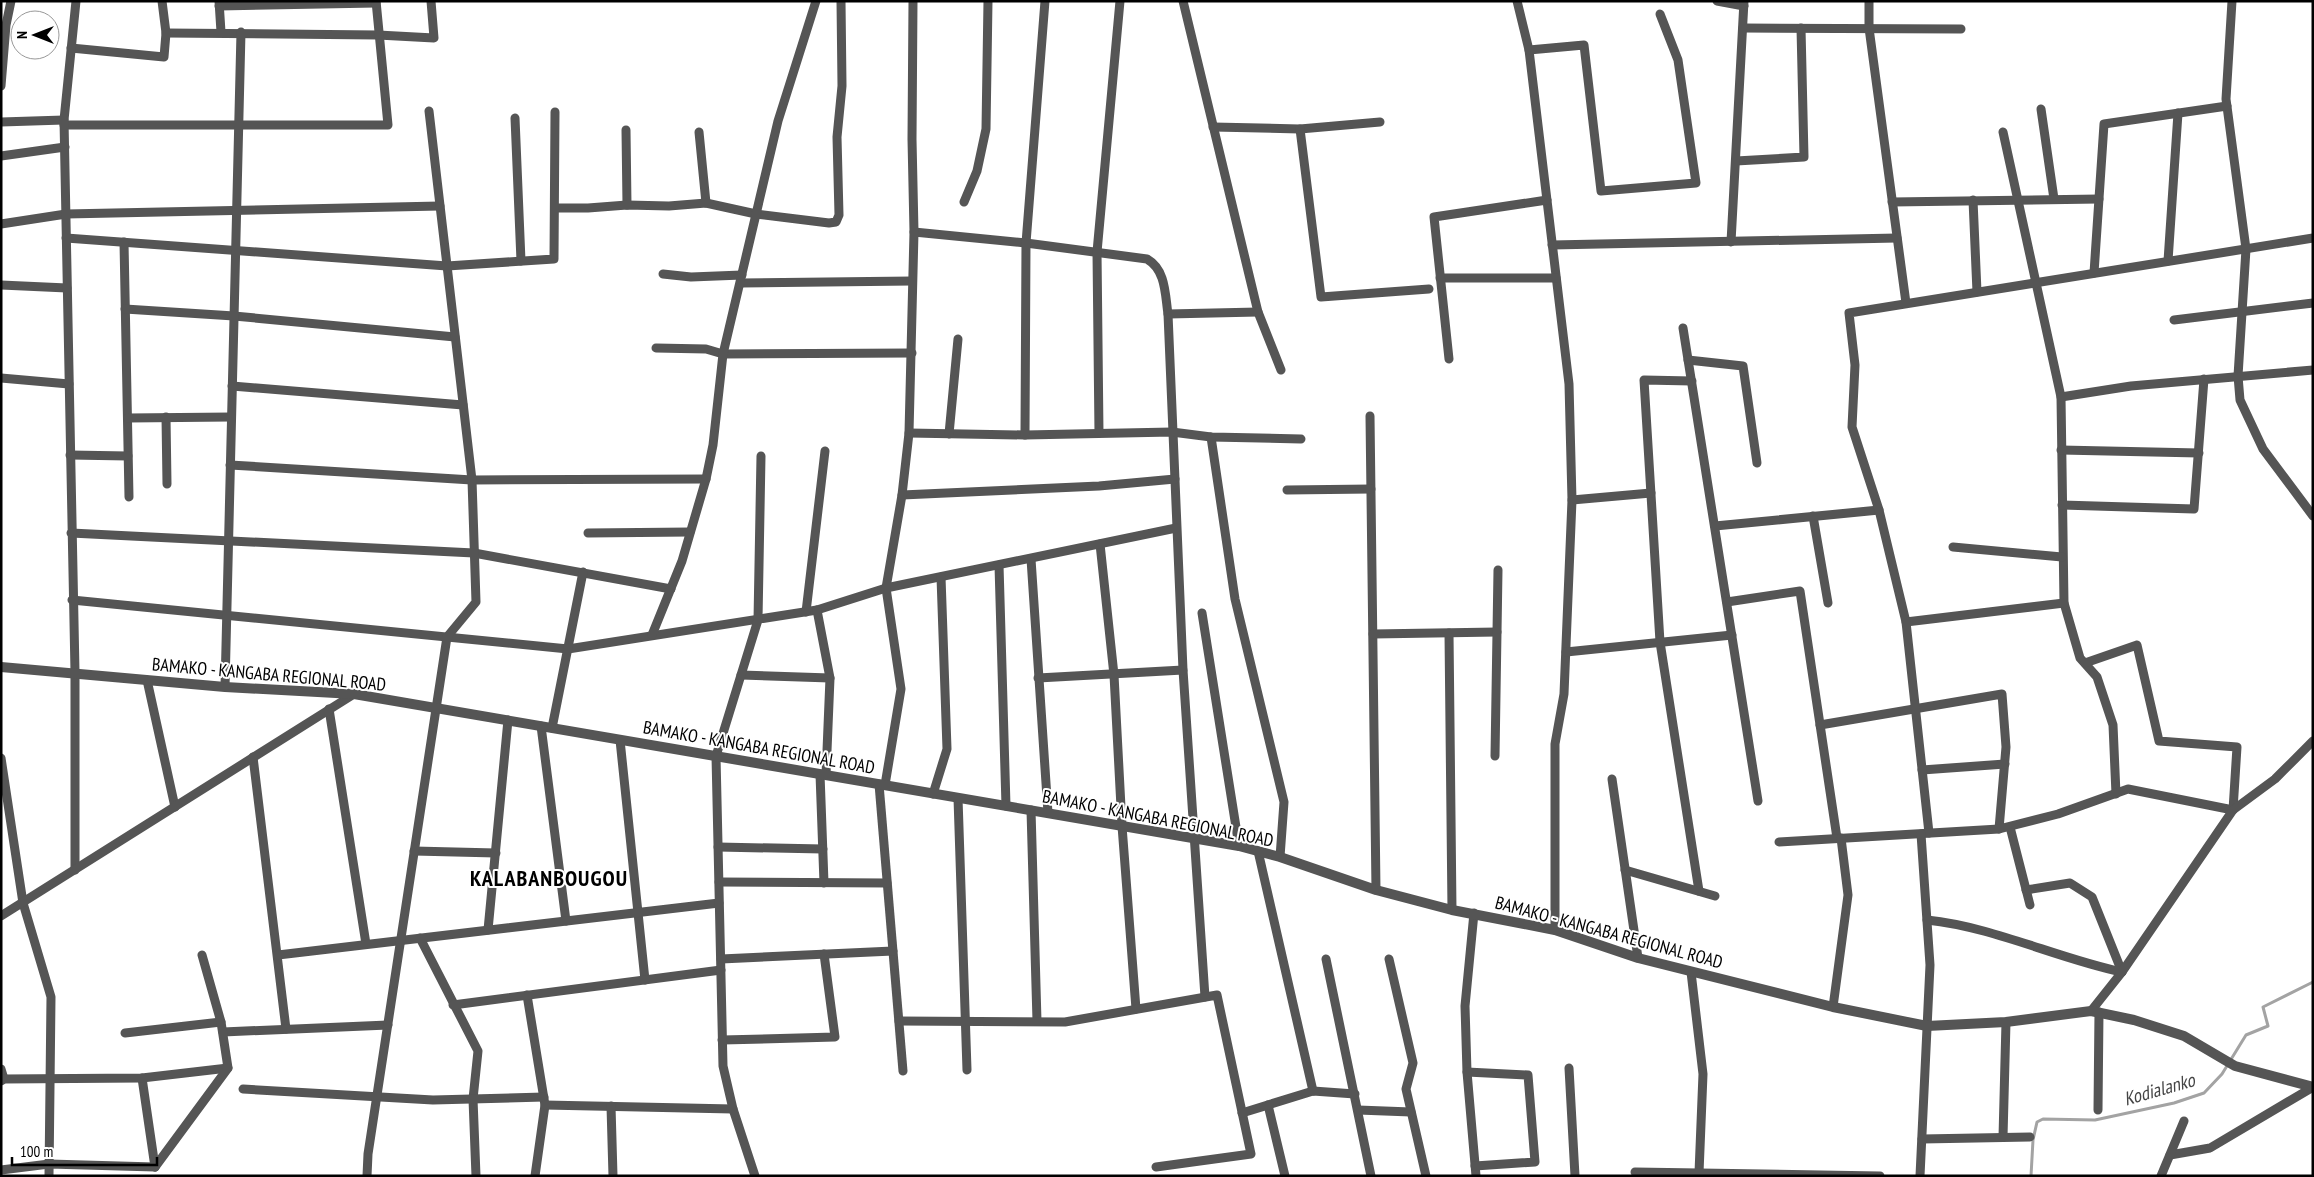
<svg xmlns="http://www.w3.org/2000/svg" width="2314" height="1177" font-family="'PT Sans Narrow',sans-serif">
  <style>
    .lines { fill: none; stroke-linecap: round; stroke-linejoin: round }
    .stream { stroke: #a3a3a3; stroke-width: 3 }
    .minor { stroke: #555; stroke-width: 9 }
    .tertiary { stroke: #555; stroke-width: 10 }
    .labels { text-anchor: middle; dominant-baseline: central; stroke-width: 4; stroke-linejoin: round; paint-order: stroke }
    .street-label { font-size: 18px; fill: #000; stroke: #fff }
    .water-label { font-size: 19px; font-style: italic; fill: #444; stroke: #fff }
    .district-label { font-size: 22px; font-weight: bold; letter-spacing: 1px; fill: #000; stroke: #fff }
  </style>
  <rect width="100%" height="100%" fill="#fff"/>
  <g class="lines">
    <path class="stream" d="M 2031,1176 L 2033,1140 L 2037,1122 L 2043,1119 L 2095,1120 L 2174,1103 L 2204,1093 L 2222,1074 L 2246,1035 L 2268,1026 L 2263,1007 L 2313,982"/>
    <g class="minor">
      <path d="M 219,1 L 221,32"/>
      <path d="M 1183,1 L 1258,312 L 1281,370"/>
      <path d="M 1517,1 L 1529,50 L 1569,384 L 1572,500 L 1564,694 L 1555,744 L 1555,930"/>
      <path d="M 1717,1 L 1744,6"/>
      <path d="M 1869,1 L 1869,28 L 1906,303"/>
      <path d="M 2232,1 L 2226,99 L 2246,249 L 2238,376 L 2240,400 L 2263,449 L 2313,516"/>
      <path d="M 219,6 L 376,3"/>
      <path d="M 1743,28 L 1961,29"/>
      <path d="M 166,33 L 378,35 L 434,38 L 431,1"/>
      <path d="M 71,48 L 164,57 L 166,33 L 162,1"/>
      <path d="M 1529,50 L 1584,45 L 1601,191 L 1696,183 L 1678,60 L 1660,14"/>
      <path d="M 1,86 L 6,25 L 11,1"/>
      <path d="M 2041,109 L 2054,199"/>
      <path d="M 515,118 L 521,261"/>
      <path d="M 1,122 L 64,120"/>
      <path d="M 64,125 L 388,125 L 376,1"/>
      <path d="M 1213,127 L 1300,129 L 1380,122"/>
      <path d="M 1300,129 L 1321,297 L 1429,289"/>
      <path d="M 626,130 L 627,205"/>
      <path d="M 699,132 L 706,203"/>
      <path d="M 2003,132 L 2061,397 L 2064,603 L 2080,658 L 2097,677 L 2113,725 L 2116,794"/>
      <path d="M 1,156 L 65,147"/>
      <path d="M 1736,161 L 1804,157 L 1801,28"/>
      <path d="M 1973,200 L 1977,292"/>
      <path d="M 964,202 L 977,171 L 986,129 L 988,1"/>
      <path d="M 1892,202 L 2099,199"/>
      <path d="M 555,208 L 588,208 L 627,205 L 669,206 L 706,203 L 756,214 L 829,223 L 836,222 L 839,215 L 837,137 L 842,86 L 841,1"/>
      <path d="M 1,224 L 66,214 L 440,206"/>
      <path d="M 914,232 L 1026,243 L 1147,259 C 1166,270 1165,294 1168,314 L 1183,670 L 1205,997"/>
      <path d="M 66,238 L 447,266 L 554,259 L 555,112"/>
      <path d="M 124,242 L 129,497"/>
      <path d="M 1731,242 L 1744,1"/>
      <path d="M 1552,245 L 1897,238"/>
      <path d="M 2168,261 L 2178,113"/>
      <path d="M 2094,273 L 2104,124 L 2227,106"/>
      <path d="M 663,274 L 691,277 L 742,275"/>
      <path d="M 1440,278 L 1556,278"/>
      <path d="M 741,283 L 912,281"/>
      <path d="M 1,285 L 67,288"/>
      <path d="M 125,309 L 234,316 L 455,337"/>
      <path d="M 1168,314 L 1258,312"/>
      <path d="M 2174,320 L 2313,303"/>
      <path d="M 1683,328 L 1758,801"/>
      <path d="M 656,348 L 706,349 L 723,354 L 912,353"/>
      <path d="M 1449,359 L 1434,217 L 1547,200"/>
      <path d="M 1688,360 L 1743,366 L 1757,463"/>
      <path d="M 1,378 L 69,384"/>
      <path d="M 1692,381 L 1644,380 L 1660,642 L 1699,891"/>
      <path d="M 232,386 L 463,405"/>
      <path d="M 2061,397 L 2131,386 L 2313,370"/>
      <path d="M 1370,416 L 1376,890"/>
      <path d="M 166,417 L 167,484"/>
      <path d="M 128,418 L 231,417"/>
      <path d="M 909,433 L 1025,435 L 1172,432 L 1211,437 L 1301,439"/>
      <path d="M 1099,433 L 1097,252 L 1120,1"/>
      <path d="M 949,434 L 958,339"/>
      <path d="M 1025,435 L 1026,243 L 1045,1"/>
      <path d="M 1211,437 L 1235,599 L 1284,802 L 1280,857"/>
      <path d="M 2061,450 L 2199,453"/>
      <path d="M 70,455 L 128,456"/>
      <path d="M 230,465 L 472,480 L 706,479"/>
      <path d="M 1287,490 L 1371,489"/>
      <path d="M 902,495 L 1099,486 L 1175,479"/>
      <path d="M 1572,500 L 1651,493"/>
      <path d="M 2062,505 L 2194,509 L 2204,379"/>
      <path d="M 1813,516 L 1828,603"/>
      <path d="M 1715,526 L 1879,510"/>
      <path d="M 71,533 L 474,553 L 671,589"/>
      <path d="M 588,533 L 690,532"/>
      <path d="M 1100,544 L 1114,675 L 1122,826 L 1136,1009"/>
      <path d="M 1953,547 L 2062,557"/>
      <path d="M 1031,559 L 1048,813"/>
      <path d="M 999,565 L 1006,806"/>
      <path d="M 72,600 L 568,649 L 817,610 L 886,588 L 1176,528"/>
      <path d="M 1727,602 L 1800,591 L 1837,838"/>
      <path d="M 817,610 L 830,678 L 826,775"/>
      <path d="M 806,612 L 825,451"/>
      <path d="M 1202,613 L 1239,846"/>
      <path d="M 1906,622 L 2064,603"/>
      <path d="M 1449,633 L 1452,910"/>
      <path d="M 1373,634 L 1497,632"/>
      <path d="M 652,635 L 682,561 L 706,479 L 713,445 L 723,354 L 778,121 L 816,1"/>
      <path d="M 1566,652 L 1732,635"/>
      <path d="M 741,675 L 830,678"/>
      <path d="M 1038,678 L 1183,670"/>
      <path d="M 147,680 L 175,807"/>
      <path d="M 225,687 L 241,32"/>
      <path d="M 329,709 L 366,944"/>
      <path d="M 1820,725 L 2002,694 L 2006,747 L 1999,829"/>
      <path d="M 541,726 L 566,921"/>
      <path d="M 552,728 L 583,572"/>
      <path d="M 620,740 L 645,980"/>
      <path d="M 1495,756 L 1498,570"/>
      <path d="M 253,757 L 286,1029"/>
      <path d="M 1,758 L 23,903 L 51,997 L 49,1176"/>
      <path d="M 1922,770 L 2005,764"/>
      <path d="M 820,774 L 824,883"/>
      <path d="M 1612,779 L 1638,958"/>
      <path d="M 879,784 L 903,1071"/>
      <path d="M 885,785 L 901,689 L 886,588 L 902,495 L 909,433 L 914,232 L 912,139 L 913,1"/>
      <path d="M 933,794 L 947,749 L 941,577"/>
      <path d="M 958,798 L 967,1070"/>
      <path d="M 1031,810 L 1037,1021"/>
      <path d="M 2010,827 L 2030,905"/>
      <path d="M 1929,833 L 1906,622 L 1879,510 L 1852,427 L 1855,365 L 1849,313 L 2313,238"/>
      <path d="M 1779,842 L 1999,829 L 2058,814 L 2128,789 L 2233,810 L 2237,747 L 2159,741 L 2137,645 L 2085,663"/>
      <path d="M 718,847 L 823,849"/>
      <path d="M 414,851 L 496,853"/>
      <path d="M 1258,851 L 1313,1091"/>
      <path d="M 75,870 L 75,672 L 64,120 L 76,1"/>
      <path d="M 1625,870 L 1715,896"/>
      <path d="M 719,882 L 887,883"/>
      <path d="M 2026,890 L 2070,883 L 2092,897 L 2122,972"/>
      <path d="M 1474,913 L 1465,1006 L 1467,1072 L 1476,1176"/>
      <path d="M 1,916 L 354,694"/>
      <path d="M 1927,920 C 1994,927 2056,958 2122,972"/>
      <path d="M 488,930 L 508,720"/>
      <path d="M 420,938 L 478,1051 L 473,1099 L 476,1176"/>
      <path d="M 278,955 L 719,903"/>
      <path d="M 721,959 L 893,951"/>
      <path d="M 1326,959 L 1371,1176"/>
      <path d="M 1389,959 L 1413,1063 L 1406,1089 L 1426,1176"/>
      <path d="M 1691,972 L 1703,1074 L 1699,1173"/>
      <path d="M 527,995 L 545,1105 L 535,1176"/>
      <path d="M 453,1005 L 721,970"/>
      <path d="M 1833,1007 L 1848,895 L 1841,838"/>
      <path d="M 2091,1011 L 2122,972 L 2233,810 L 2275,779 L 2313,741"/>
      <path d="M 899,1021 L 1065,1022 L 1217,995 L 1251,1154 L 1156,1167"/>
      <path d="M 223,1032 L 388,1025"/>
      <path d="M 125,1033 L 221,1022"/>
      <path d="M 722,1040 L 835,1037 L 824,954"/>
      <path d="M 1569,1068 L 1575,1176"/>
      <path d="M 1,1069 L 4,1079"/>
      <path d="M 1467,1072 L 1528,1075 L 1535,1162 L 1475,1166"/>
      <path d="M 142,1078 L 155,1167"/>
      <path d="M 1,1081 L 4,1079 L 142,1078 L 228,1068"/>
      <path d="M 243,1089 L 433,1100 L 544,1097"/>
      <path d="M 545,1105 L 733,1109"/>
      <path d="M 1268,1105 L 1285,1176"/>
      <path d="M 611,1106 L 613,1176"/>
      <path d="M 1358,1110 L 1411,1112"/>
      <path d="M 2098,1110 L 2099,1012"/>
      <path d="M 1242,1113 L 1313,1091 L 1355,1094"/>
      <path d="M 2003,1137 L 2006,1022"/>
      <path d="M 1922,1139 L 2030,1137"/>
      <path d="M 2170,1155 L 2210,1148 L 2313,1087"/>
      <path d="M 155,1167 L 228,1068 L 221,1022 L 202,955"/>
      <path d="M 1,1170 L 49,1164 L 155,1167"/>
      <path d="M 1635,1172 L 1880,1176"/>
      <path d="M 367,1176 L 368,1154 L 447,637 L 476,602 L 472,480 L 429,111"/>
      <path d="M 755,1176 L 733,1109 L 723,1066 L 716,756 L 758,620 L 761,456"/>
      <path d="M 1920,1176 L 1930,965 L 1921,834"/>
      <path d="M 2161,1176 L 2184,1121"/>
    </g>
    <path class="tertiary" d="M 1,667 L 225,687 L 354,694 L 1239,846 L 1280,857 L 1376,890 L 1452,910 L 1555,930 L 1638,958 L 1833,1007 L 1927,1026 L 2006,1022 L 2091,1011 L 2134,1020 L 2184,1036 L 2235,1066 L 2313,1087"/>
  </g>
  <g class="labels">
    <g class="street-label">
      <text transform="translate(269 674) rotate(5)">BAMAKO - KANGABA REGIONAL ROAD</text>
      <text transform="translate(759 747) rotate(10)">BAMAKO - KANGABA REGIONAL ROAD</text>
      <text transform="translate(1158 818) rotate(11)">BAMAKO - KANGABA REGIONAL ROAD</text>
      <text transform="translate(1609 932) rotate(15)">BAMAKO - KANGABA REGIONAL ROAD</text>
    </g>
    <g class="water-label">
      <text transform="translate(2159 1089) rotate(-16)">Kodialanko</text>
    </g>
    <g class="district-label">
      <text x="549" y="878">KALABANBOUGOU</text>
    </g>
  </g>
  <rect width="2314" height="1177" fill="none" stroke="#000000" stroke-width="5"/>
  <g transform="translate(35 35) rotate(270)"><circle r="24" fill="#ffffff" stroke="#999999"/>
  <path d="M0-4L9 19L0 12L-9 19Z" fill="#000000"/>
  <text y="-8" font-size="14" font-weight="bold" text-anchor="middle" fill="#000000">N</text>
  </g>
  <path d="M12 1157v8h145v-8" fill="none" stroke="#000000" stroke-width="2.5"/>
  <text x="20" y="1157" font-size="15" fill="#000000" stroke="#ffffff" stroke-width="4" paint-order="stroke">100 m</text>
</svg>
